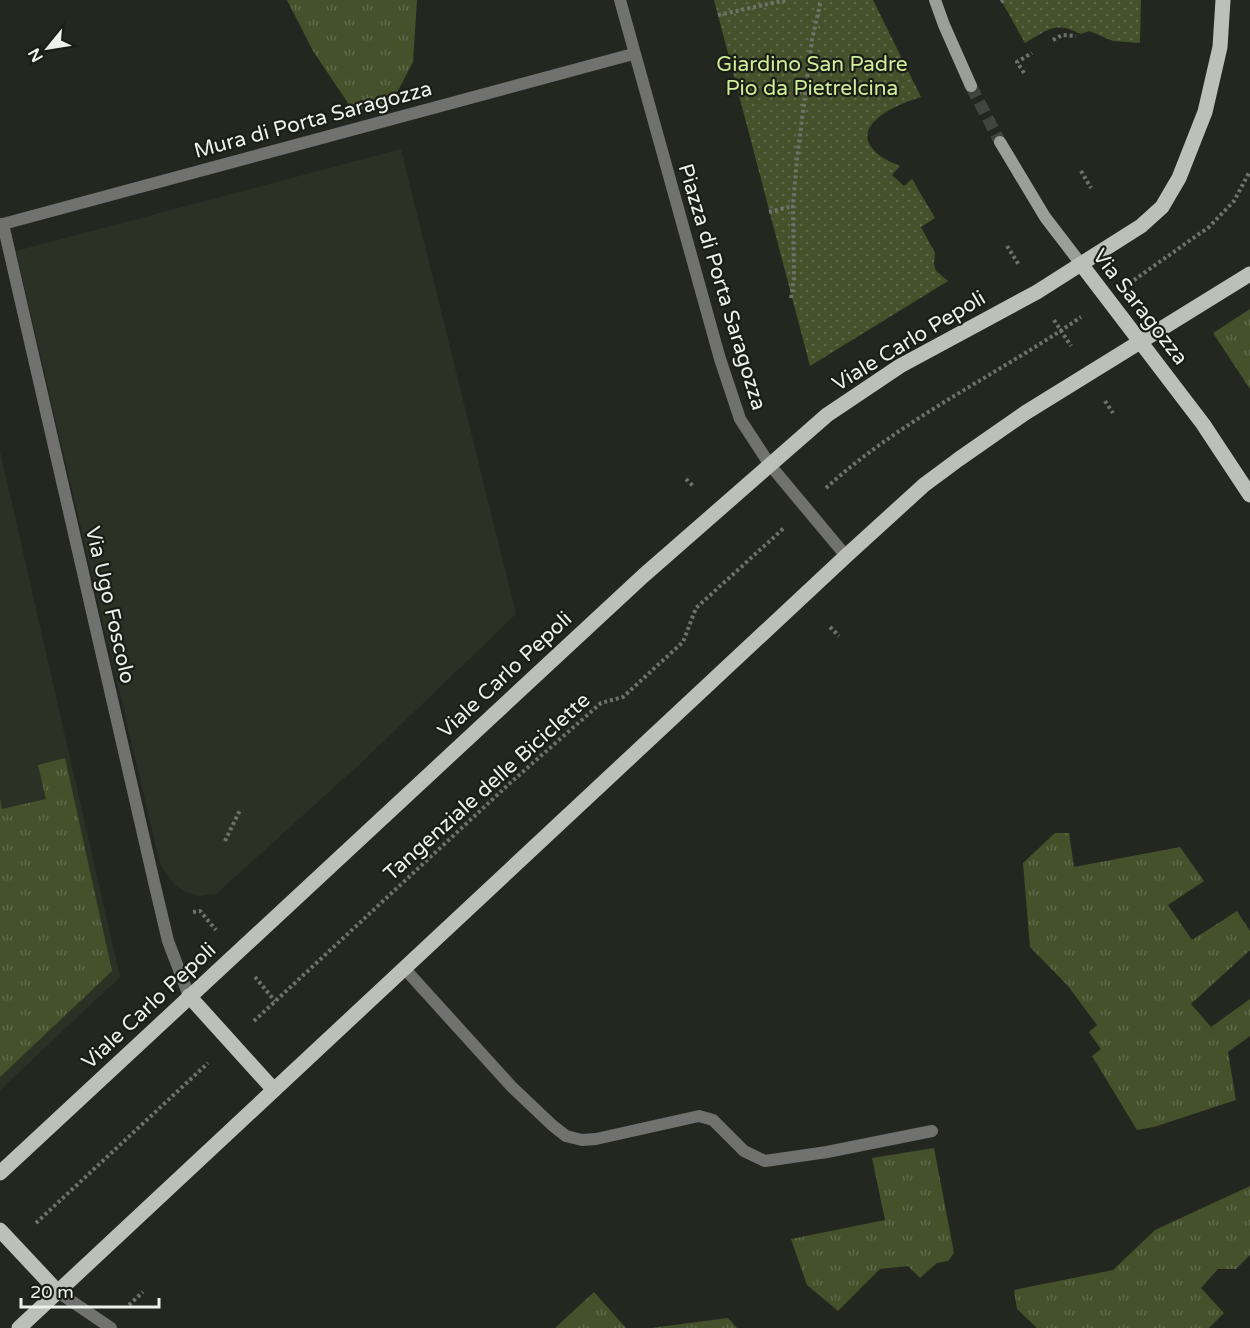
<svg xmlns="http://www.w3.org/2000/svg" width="1250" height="1328" font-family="'Varela Round',sans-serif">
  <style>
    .built { fill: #2c3125 }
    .grass { fill: url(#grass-tufts) }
    .park { fill: url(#park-dots) }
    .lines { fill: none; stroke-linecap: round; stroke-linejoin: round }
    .secondary-tunnel { stroke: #42453f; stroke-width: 12; stroke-dasharray: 12 6; stroke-linecap: butt }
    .path { stroke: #6f716b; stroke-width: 4; stroke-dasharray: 3 3; stroke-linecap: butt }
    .lane { stroke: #71726f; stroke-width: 12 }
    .street { stroke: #71726f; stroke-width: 12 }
    .secondary { stroke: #9c9e98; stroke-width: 12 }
    .primary { stroke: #bdbfb9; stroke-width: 15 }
    .labels { text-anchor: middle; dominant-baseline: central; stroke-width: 4.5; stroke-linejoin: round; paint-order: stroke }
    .park-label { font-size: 21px; fill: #d0ed99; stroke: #1b1d17 }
    .street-label { font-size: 21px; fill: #eef0ec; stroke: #1b1d17 }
  </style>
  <defs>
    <pattern id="grass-tufts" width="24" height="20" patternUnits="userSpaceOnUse" patternTransform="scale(1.5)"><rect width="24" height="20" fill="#44512b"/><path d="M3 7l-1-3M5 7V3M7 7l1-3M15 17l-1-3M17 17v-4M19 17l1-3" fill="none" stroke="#5f6a4a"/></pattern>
    <pattern id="park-dots" width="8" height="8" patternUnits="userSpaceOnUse" patternTransform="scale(1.5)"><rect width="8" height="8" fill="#44512b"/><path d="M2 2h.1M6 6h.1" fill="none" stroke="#5f6a4a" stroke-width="1.8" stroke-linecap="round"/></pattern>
  </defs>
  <rect width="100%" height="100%" fill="#242720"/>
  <g class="built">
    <path d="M 401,149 L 516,614 L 362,762 L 216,894 L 199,896 L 186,892 L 175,885 L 160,864 L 16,251 Z"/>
    <path d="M 0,451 L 120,977 L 0,1090 Z"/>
  </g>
  <g class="grass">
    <path d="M 287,0 L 417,0 L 413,62 L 392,102 L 354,112 L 313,51 Z"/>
    <path d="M 1250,309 L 1250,389 L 1213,333 Z"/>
    <path d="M 65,758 L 112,971 L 0,1077 L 0,799 L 2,809 L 46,799 L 38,765 Z"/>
    <path d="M 1055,833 L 1069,833 L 1074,867 L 1180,847 L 1204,881 L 1168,905 L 1192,940 L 1237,911 L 1250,931 L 1250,950 L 1191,1004 L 1211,1027 L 1250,999 L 1250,1036 L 1228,1052 L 1236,1100 L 1154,1127 L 1137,1130 L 1092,1056 L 1101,1049 L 1089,1032 L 1097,1025 L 1068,986 L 1030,947 L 1023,863 Z"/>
    <path d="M 934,1148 L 954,1253 L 948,1261 L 937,1263 L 920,1278 L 908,1266 L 880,1269 L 838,1311 L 807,1285 L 791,1239 L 885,1220 L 872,1158 Z"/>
    <path d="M 1250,1186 L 1250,1255 L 1236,1269 L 1218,1269 L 1201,1288 L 1224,1313 L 1209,1328 L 1037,1328 L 1017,1309 L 1014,1290 L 1113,1270 L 1155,1230 Z"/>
    <path d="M 594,1292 L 626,1328 L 555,1328 Z"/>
    <path d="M 728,1318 L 737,1328 L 651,1328 Z"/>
  </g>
  <g class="park">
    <path d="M 714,0 L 873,0 L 921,97 C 900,103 843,126 879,155 C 885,160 893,163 900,166 L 892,175 L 904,186 L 912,179 L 935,218 L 921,227 L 935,253 L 934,264 L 936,271 L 948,281 L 810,366 Z"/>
    <path d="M 1001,0 L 1141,0 L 1140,43 L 1113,41 L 1089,31 L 1081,34 C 1054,21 1049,29 1025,43 Z"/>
  </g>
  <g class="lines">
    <path class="secondary-tunnel" d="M 971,86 L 1000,142"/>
    <g class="path">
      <path d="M 1001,2 L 1004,0"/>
      <path d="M 718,15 L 787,0"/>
      <path d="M 1053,40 L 1062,35 L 1076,36"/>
      <path d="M 1024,73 L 1017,62 L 1032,53"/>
      <path d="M 1081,171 L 1091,188"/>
      <path d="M 769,212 L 793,206"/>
      <path d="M 1007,246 L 1019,265"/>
      <path d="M 1134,280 L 1209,227 L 1234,201 L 1250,171"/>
      <path d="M 791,298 L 794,278 L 793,206 L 797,159 L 812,40 L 821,0"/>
      <path d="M 1054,320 L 1071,346"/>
      <path d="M 1105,401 L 1113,413"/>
      <path d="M 686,479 L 694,487"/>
      <path d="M 826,488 C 903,418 997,375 1081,317"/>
      <path d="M 830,627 L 839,636"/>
      <path d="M 225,841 L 240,810"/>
      <path d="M 193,912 L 200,911 L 216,930"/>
      <path d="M 255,977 L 275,1001"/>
      <path d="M 254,1021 L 509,784 L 601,703 L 623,697 L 683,642 L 696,608 L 784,528"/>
      <path d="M 36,1223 L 208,1063"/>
      <path d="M 129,1305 L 143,1292"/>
    </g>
    <path class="lane" d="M 404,968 L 511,1086 L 552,1125 L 566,1136 L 582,1140 L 596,1139 L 699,1116 L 713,1120 L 744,1151 L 765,1161 L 827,1152 L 932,1131"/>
    <g class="street">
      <path d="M 620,0 L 720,359 L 740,419 L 770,465 L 846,556"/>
      <path d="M 0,224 L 3,224 L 154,882 L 168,941 L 189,996"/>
      <path d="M 3,224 L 633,54"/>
      <path d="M 58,1292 L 111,1328"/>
    </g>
    <g class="secondary">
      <path d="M 935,0 L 944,25 L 971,86"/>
      <path d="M 1000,142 L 1045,217 L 1081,264"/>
    </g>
    <g class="primary">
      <path d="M 1081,264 L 1203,424 L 1250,495"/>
      <path d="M 189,996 L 274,1090"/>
      <path d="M 0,1173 L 643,576 L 827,415 L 900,366 L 1037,292 L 1081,264 L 1141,226 L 1162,207 L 1179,178 L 1205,112 L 1220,47 L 1223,0"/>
      <path d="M 0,1230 L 58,1292"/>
      <path d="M 19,1328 L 846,556 L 924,485 L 959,459 L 1025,413 L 1250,274"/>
    </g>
  </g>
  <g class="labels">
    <g class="park-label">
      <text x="812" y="64">Giardino San Padre<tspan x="812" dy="24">Pio da Pietrelcina</tspan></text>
    </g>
    <g class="street-label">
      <text transform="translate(313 120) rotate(-15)">Mura di Porta Saragozza</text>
      <text transform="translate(722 287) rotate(73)">Piazza di Porta Saragozza</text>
      <text transform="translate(1140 307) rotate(52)">Via Saragozza</text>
      <text transform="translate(909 341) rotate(-31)">Viale Carlo Pepoli</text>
      <text transform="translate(110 605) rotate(77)">Via Ugo Foscolo</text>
      <text transform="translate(505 675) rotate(-43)">Viale Carlo Pepoli</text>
      <text transform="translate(487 787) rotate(-42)">Tangenziale delle Biciclette</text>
      <text transform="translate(149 1006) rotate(-43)">Viale Carlo Pepoli</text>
    </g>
  </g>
  <g transform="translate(48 48) rotate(240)" stroke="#1b1d17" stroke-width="4.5" paint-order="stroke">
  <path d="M0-4.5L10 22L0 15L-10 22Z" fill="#eef0ec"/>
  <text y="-9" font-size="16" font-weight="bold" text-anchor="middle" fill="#eef0ec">N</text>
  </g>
  <path d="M21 1298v9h138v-9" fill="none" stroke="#eef0ec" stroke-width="3"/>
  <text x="30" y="1298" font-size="18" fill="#eef0ec" stroke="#1b1d17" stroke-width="4.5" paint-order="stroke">20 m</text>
</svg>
